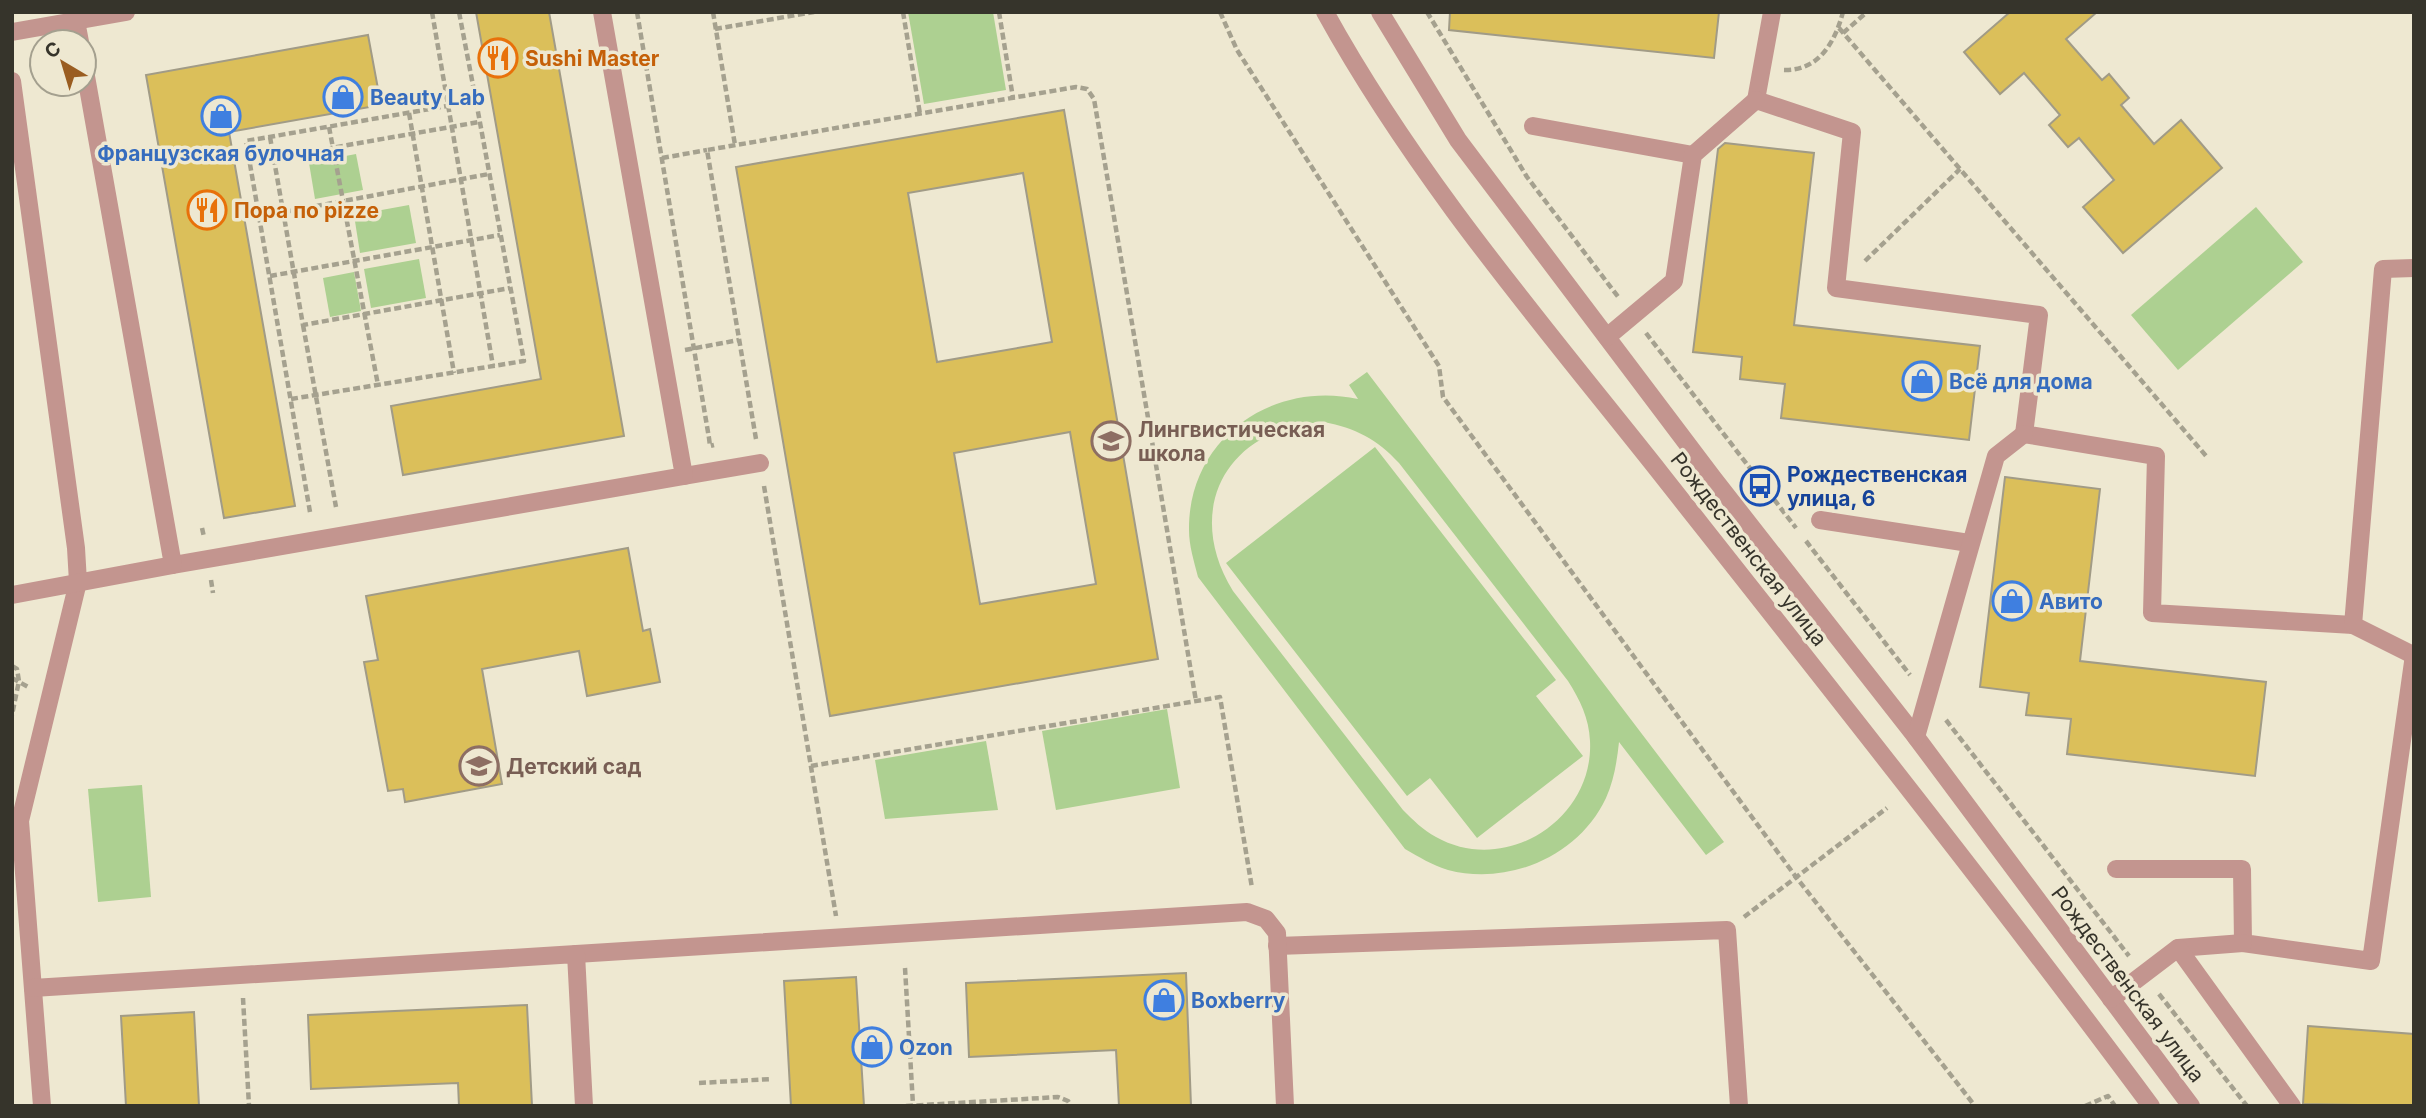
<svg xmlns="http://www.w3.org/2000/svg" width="2426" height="1118" font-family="Inter,sans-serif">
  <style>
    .green { fill: #add091; fill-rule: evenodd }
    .building { fill: #dbbf5a; stroke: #a19b86; stroke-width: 2; fill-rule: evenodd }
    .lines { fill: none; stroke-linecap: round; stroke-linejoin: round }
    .path { stroke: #a5a18f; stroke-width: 4.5; stroke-dasharray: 7 3.5; stroke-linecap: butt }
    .minor { stroke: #c3958f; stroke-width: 18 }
    .labels { text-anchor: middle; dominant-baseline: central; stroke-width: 7; stroke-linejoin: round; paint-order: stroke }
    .food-label { font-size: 21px; font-weight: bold; fill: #c56008; stroke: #eee8d1; text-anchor: start }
    .shop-label { font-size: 21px; font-weight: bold; fill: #366cbe; stroke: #eee8d1; text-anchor: start }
    .education-label { font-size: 21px; font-weight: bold; fill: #785e54; stroke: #eee8d1; text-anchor: start }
    .transit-label { font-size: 21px; font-weight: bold; fill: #164399; stroke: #eee8d1; text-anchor: start }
    .street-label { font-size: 21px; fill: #36342b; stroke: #eee8d1 }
  </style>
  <rect width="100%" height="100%" fill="#eee8d1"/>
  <g class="green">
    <path d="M 908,12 L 993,12 L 1006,90 L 924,104 Z"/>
    <path d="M 356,154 L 363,190 L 315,199 L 309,163 Z"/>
    <path d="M 409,205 L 416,243 L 360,253 L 354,215 Z"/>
    <path d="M 2256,207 L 2303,262 L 2178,370 L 2131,315 Z"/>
    <path d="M 419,259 L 426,298 L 371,308 L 364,269 Z"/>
    <path d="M 354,272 L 361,311 L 330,317 L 323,278 Z"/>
    <path d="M 1367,372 L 1724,842 L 1706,855 L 1619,742 C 1617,761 1614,780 1606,798 C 1579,856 1509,886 1448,870 C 1432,865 1419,857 1405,849 L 1198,577 C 1194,561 1189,546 1189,530 C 1188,438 1273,380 1358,399 L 1349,385 ZM 1324,422 C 1355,428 1377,439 1399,463 L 1568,681 C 1580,700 1589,718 1590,741 C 1594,820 1505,876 1436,837 C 1423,830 1413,820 1403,810 L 1233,591 C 1182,508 1228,427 1324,422 Z"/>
    <path d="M 1375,447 L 1556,680 L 1536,696 L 1583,756 L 1477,838 L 1430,778 L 1407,796 L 1226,563 Z"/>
    <path d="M 1167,709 L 1180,788 L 1056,810 L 1042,731 Z"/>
    <path d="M 986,741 L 998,810 L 885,819 L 875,760 Z"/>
    <path d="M 142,785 L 151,897 L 98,902 L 88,789 Z"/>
  </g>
  <g class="building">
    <path d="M 476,12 L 549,12 L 624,436 L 403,475 L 391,406 L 541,379 Z"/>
    <path d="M 1450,12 L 1719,12 L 1714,58 L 1449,30 Z"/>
    <path d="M 2010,12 L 2097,12 L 2066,39 L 2102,80 L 2109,74 L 2129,98 L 2121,105 L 2154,144 L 2181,120 L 2222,168 L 2123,253 L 2083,207 L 2114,180 L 2079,138 L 2068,147 L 2049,125 L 2060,115 L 2024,73 L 2000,94 L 1964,52 Z"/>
    <path d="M 368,35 L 381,105 L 229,132 L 295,506 L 224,518 L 146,75 Z"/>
    <path d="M 1064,110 L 1158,659 L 830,716 L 736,167 ZM 1023,173 L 1052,342 L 937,362 L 908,193 ZM 1070,432 L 1096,584 L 980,604 L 954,453 Z"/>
    <path d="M 1725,143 L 1814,153 L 1794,325 L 1980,346 L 1969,440 L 1781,418 L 1785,384 L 1740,379 L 1742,357 L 1693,352 L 1718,149 Z"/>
    <path d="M 2005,477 L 2100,489 L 2080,661 L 2266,682 L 2255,776 L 2067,754 L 2071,719 L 2026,715 L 2029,693 L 1980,687 Z"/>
    <path d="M 628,548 L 643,631 L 650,629 L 660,682 L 587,696 L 579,651 L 482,669 L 502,784 L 405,802 L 403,789 L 388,791 L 364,662 L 378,660 L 366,596 Z"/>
    <path d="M 1186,973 L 1191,1106 L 1119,1106 L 1116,1050 L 969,1057 L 966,983 Z"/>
    <path d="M 856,977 L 864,1106 L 791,1106 L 784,981 Z"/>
    <path d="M 527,1005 L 532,1106 L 459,1106 L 458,1083 L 311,1089 L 308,1015 Z"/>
    <path d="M 194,1012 L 199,1106 L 126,1106 L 121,1016 Z"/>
    <path d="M 2308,1026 L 2414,1034 L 2414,1106 L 2303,1104 Z"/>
  </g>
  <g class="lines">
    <g class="path">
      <path d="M 432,12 L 493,366"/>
      <path d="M 637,12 L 709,438 L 710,446 L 714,445"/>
      <path d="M 713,12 L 735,145"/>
      <path d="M 903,12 L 920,114"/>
      <path d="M 999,12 L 1013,98"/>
      <path d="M 1220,12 L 1237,50 L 1439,366 L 1443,397 L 1796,877 L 1975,1106"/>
      <path d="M 1427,12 L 1527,177 L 1619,298"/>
      <path d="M 1839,28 L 2207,457"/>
      <path d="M 715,29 L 814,12"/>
      <path d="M 1843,33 L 1867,12"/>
      <path d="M 1784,70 C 1819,71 1835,42 1843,12"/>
      <path d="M 409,113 L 454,373"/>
      <path d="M 329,127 L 378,385"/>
      <path d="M 270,137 L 303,325 L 510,288"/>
      <path d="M 274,158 L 479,122"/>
      <path d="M 662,158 L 707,150"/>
      <path d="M 284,212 L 489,174"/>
      <path d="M 1865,261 L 1960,169"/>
      <path d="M 270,276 L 500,235"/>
      <path d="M 303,325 L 336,507"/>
      <path d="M 1646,333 L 1796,528"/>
      <path d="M 685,350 L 739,340"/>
      <path d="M 291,399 L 524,361 L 476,101"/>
      <path d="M 756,439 L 707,150 L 1076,87 L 1087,89 L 1094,99 L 1196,701"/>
      <path d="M 764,486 L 836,916"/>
      <path d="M 310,512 L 246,141 L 476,101 L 459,12"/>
      <path d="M 202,528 L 204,537"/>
      <path d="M 1806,541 L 1910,675"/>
      <path d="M 211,580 L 213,593"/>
      <path d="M 12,666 L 17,669 L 19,681 L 12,715"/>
      <path d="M 12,678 L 30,688"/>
      <path d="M 1946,720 L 2129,956"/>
      <path d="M 811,766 L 1220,697 L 1252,888"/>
      <path d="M 1744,917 L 1887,808"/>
      <path d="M 905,968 L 913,1105"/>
      <path d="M 2159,994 L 2247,1106"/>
      <path d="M 243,998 L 249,1106"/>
      <path d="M 699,1083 L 772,1079"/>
      <path d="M 906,1106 L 1058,1097 L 1068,1101 L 1071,1106"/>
      <path d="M 2085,1106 L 2108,1096 L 2115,1106"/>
    </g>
    <g class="minor">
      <path d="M 1325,12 C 1417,179 1543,325 1661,474 C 1826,683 1992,892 2151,1106"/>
      <path d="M 1380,12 L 1458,140 L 1713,478 L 1916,737 L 2191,1106"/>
      <path d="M 1772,12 L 1756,100 L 1852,132 L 1836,288 L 2039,315 L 2024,434 L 2156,456 L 2152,613 L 2353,625"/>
      <path d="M 76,21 L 80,42"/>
      <path d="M 12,32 L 126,12"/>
      <path d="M 12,81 L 76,548 L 78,582 L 20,821 L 42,1106"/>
      <path d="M 1533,126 L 1693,155"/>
      <path d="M 1607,337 L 1674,281 L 1693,155 L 1756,100"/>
      <path d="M 684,476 L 760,463"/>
      <path d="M 1820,520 L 1969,543"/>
      <path d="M 173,565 L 684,476 L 602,12"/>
      <path d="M 12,595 L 173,565 L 84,65"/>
      <path d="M 2413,655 L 2353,625 L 2383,269 L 2414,268"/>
      <path d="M 1916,737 L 1996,456 L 2024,434"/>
      <path d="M 2116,869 L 2242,869 L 2243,943 L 2371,961 L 2414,655"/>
      <path d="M 1277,946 L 1727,930 L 1739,1106"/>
      <path d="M 2178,948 L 2243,943"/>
      <path d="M 576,954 L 1247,912 L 1266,919 L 1277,933 L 1285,1106"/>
      <path d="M 33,988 L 576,954 L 584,1106"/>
      <path d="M 2111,999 L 2178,948 L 2292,1106"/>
    </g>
  </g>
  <defs>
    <g id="restaurant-ring" transform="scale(2.0125)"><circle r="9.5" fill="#eee8d1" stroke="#e8710a" stroke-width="1.5"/><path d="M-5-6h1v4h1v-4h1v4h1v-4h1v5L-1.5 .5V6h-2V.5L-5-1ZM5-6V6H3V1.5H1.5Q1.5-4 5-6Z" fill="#e8710a"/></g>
    <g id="shop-ring" transform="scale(2.0125)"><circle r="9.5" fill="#eee8d1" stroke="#3f7fe0" stroke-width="1.5"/><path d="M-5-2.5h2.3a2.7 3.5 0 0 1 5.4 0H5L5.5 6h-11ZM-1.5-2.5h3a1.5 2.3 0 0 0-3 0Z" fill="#3f7fe0"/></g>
    <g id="school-ring" transform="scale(2.0125)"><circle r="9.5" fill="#eee8d1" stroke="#8d6e63" stroke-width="1.5"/><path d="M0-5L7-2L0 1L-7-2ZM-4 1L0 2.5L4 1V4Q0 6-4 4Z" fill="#8d6e63"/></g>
    <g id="bus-ring" transform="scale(2.0125)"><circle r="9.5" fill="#eee8d1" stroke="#1a4fb4" stroke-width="1.5"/><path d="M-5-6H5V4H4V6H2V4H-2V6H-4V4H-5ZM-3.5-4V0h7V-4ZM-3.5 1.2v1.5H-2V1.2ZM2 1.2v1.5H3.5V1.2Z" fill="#1a4fb4"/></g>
  </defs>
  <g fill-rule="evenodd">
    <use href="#restaurant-ring" x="498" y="58"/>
    <use href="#shop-ring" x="343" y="97"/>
    <use href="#shop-ring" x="221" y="116"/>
    <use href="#restaurant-ring" x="207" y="210"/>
    <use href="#shop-ring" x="1922" y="381"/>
    <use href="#school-ring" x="1111" y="441"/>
    <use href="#bus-ring" x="1760" y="486"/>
    <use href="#shop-ring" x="2012" y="601"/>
    <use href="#school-ring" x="479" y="766"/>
    <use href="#shop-ring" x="1164" y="1000"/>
    <use href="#shop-ring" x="872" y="1047"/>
  </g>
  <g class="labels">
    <g class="food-label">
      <text x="525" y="58">Sushi Master</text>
      <text x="234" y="210">Пора по pizze</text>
    </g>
    <g class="shop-label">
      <text x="370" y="97">Beauty Lab</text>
      <text x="221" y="153" text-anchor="middle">Французская булочная</text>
      <text x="1949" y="381">Всё для дома</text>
      <text x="2039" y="601">Авито</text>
      <text x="1191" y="1000">Boxberry</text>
      <text x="899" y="1047">Ozon</text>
    </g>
    <g class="education-label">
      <text x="1138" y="429">Лингвистическая<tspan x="1138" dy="24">школа</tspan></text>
      <text x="506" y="766">Детский сад</text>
    </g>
    <g class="transit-label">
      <text x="1787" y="474">Рождественская<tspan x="1787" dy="24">улица, 6</tspan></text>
    </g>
    <g class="street-label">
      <text transform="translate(1749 549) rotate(52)">Рождественская улица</text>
      <text transform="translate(2128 984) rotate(53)">Рождественская улица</text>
    </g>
  </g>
  <rect width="2426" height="1118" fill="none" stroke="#36342b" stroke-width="28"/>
  <g transform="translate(63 63) rotate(322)"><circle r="33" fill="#eee8d1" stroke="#a4a08f" stroke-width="2"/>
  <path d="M0-5L12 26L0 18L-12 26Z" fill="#9a5d21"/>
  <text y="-10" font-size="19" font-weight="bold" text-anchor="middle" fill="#36342b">С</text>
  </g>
</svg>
